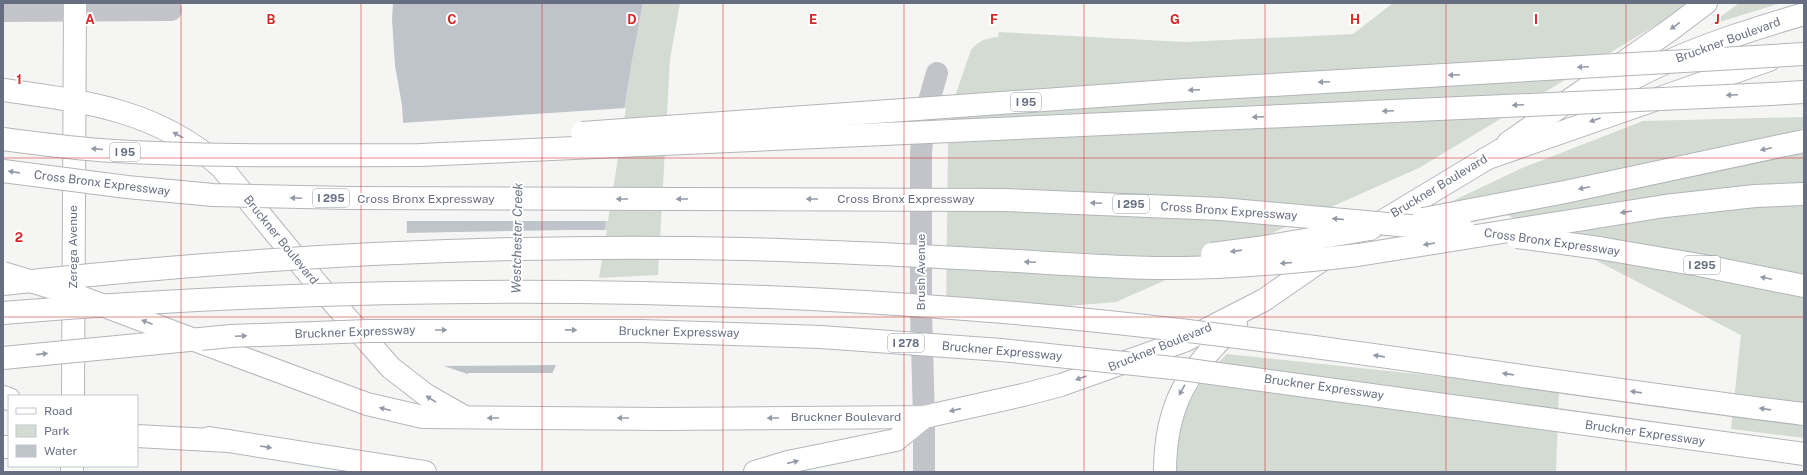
<svg xmlns="http://www.w3.org/2000/svg" width="1807" height="475" font-family="'Public Sans',sans-serif">
  <style>
    .green { fill: #d4dbd3 }
    .water { fill: #bfc4cb }
    .pier { fill: #f5f6f3 }
    .lines { fill: none; stroke-linecap: round; stroke-linejoin: round }
    .secondary-casing { stroke: #b5b7bd; stroke-width: 24 }
    .motorway-casing { stroke: #b3b5b9; stroke-width: 24 }
    .minor { stroke: #c2c4c9; stroke-width: 22 }
    .tertiary { stroke: #c2c4c9; stroke-width: 22 }
    .secondary { stroke: #fff; stroke-width: 22 }
    .motorway { stroke: #fff; stroke-width: 22 }
    .secondary-bridge-casing { stroke: #b5b7bd; stroke-width: 24; stroke-linecap: butt }
    .motorway-bridge-casing { stroke: #b3b5b9; stroke-width: 24; stroke-linecap: butt }
    .secondary-bridge { stroke: #fff; stroke-width: 22 }
    .motorway-bridge { stroke: #fff; stroke-width: 22 }
    .oneway { fill: #959aa8 }
    .grid { fill: none; stroke: #d62828; stroke-width: 1; stroke-opacity: 0.55 }
    .labels { text-anchor: middle; dominant-baseline: central; stroke-width: 4; stroke-linejoin: round; paint-order: stroke }
    .shield { fill: #fff; stroke: #959aa8; stroke-width: 1 }
    .shield-label { font-size: 11px; font-weight: bold; fill: #686e82 }
    .street-label { font-size: 12px; fill: #686e82; stroke: #fff }
    .water-label { font-size: 13px; font-style: italic; fill: #697485; stroke: #fff }
    .grid-label { font-size: 13px; text-anchor: middle; font-weight: bold; fill: #d62828; stroke: #fff; stroke-width: 4; stroke-linejoin: round; paint-order: stroke }
  </style>
  <rect width="100%" height="100%" fill="#f5f6f3"/>
  <g class="green">
    <path d="M 643,3 L 680,3 L 670,59 L 658,275 L 597,278 L 632,61 Z"/>
    <path d="M 1393,3 L 1688,3 L 1681,10 L 1419,168 L 1116,302 L 946,316 L 948,142 L 953,102 L 971,50 C 978,41 986,38 998,37 L 999,32 L 1185,42 L 1353,34 Z"/>
    <path d="M 1739,3 L 1781,3 L 1710,25 Z"/>
    <path d="M 1804,117 L 1804,438 L 1731,429 L 1741,335 L 1486,204 L 1383,234 L 1522,168 L 1643,121 Z"/>
    <path d="M 1227,354 L 1559,389 L 1556,472 L 1177,472 C 1174,423 1191,387 1227,354 Z"/>
  </g>
  <path class="water" d="M 393,3 L 643,3 L 632,61 L 597,278 L 550,378 L 479,378 L 406,353 L 407,194 L 402,105 L 395,66 L 392,19 Z"/>
  <g class="pier">
    <path d="M 626,108 L 608,221 L 405,221 L 404,158 L 401,123 Z"/>
    <path d="M 569,230 L 607,230 L 599,278 L 558,365 L 437,366 L 404,355 L 405,233 Z"/>
    <path d="M 468,373 L 554,373 L 552,378 L 554,472 L 475,472 L 477,379 L 468,376 Z"/>
  </g>
  <g class="lines">
    <g class="secondary-casing">
      <g id="secondary">
        <path d="M 3,90 C 84,101 159,110 222,168 L 318,285 L 391,368 L 426,395 L 463,416"/>
        <path d="M 1586,104 C 1608,92 1631,79 1654,68 C 1702,45 1753,29 1804,14"/>
        <path d="M 197,341 L 367,404 L 423,417 L 662,419 L 924,417 L 1023,395 L 1061,385 L 1184,341 L 1264,300 L 1348,242 L 1501,150"/>
        <path d="M 73,396 L 75,3"/>
        <path d="M 3,397 L 9,399"/>
        <path d="M 209,438 L 425,472"/>
        <path d="M 72,472 L 72,466"/>
        <path d="M 755,472 L 788,462 L 896,440 L 924,417"/>
        <path d="M 1165,472 C 1165,404 1188,370 1236,324"/>
      </g>
    </g>
    <g class="motorway-casing">
      <g id="motorway">
        <path d="M 1771,94 L 1804,92"/>
        <path d="M 1508,143 L 1670,30 L 1706,3"/>
        <path d="M 1485,159 L 1769,60"/>
        <path d="M 1665,206 L 1755,196 L 1804,194"/>
        <path d="M 1599,248 L 1699,265 L 1804,286"/>
        <path d="M 137,436 L 228,441"/>
        <path d="M 3,447 L 9,447"/>
      </g>
    </g>
    <g class="minor">
      <path d="M 3,11 L 171,10"/>
      <path d="M 924,417 L 921,313 L 921,152 L 925,115 L 937,73"/>
    </g>
    <path class="tertiary" d="M 924,472 L 924,417"/>
    <use href="#secondary" class="secondary"/>
    <use href="#motorway" class="motorway"/>
    <g class="secondary-bridge-casing">
      <path id="secondary-bridge" d="M 3,273 L 70,293 L 197,341"/>
    </g>
    <g class="motorway-bridge-casing">
      <g id="motorway-bridge">
        <path d="M 582,133 L 1169,91 L 1804,54"/>
        <path d="M 3,139 C 40,144 77,149 114,151 C 216,157 318,155 420,155 L 1771,94"/>
        <path d="M 3,171 L 127,187 L 213,195 L 349,198 L 1004,200 L 1221,209 L 1465,231"/>
        <path d="M 1423,219 L 1565,192 L 1804,141"/>
        <path d="M 1517,237 L 1599,248"/>
        <path d="M 1212,254 L 1258,248 L 1370,229"/>
        <path d="M 3,284 C 249,257 498,243 745,249 C 836,251 927,256 1018,261 C 1063,264 1109,267 1154,268 C 1223,269 1290,263 1358,255 L 1665,206"/>
        <path d="M 3,313 C 323,287 645,284 965,309 C 1246,330 1524,380 1804,414"/>
        <path d="M 3,358 L 231,336 L 368,331 L 640,331 L 821,337 L 1001,350 L 1182,369 L 1804,454"/>
      </g>
    </g>
    <use href="#secondary-bridge" class="secondary-bridge"/>
    <use href="#motorway-bridge" class="motorway-bridge"/>
  </g>
  <defs><path id="oneway-solid" d="M-6-.8H1V-3.2L6.5 0L1 3.2V.8H-6Z"/></defs>
  <g class="oneway">
    <use href="#oneway-solid" transform="translate(1675 26) rotate(144)"/>
    <use href="#oneway-solid" transform="translate(1583 67) rotate(177)"/>
    <use href="#oneway-solid" transform="translate(1454 75) rotate(177)"/>
    <use href="#oneway-solid" transform="translate(1324 82) rotate(177)"/>
    <use href="#oneway-solid" transform="translate(1194 90) rotate(177)"/>
    <use href="#oneway-solid" transform="translate(1732 95) rotate(177)"/>
    <use href="#oneway-solid" transform="translate(1518 105) rotate(177)"/>
    <use href="#oneway-solid" transform="translate(1388 111) rotate(177)"/>
    <use href="#oneway-solid" transform="translate(1258 117) rotate(177)"/>
    <use href="#oneway-solid" transform="translate(1595 120) rotate(161)"/>
    <use href="#oneway-solid" transform="translate(178 135) rotate(-151)"/>
    <use href="#oneway-solid" transform="translate(97 149) rotate(-175)"/>
    <use href="#oneway-solid" transform="translate(1766 149) rotate(168)"/>
    <use href="#oneway-solid" transform="translate(14 172) rotate(-172)"/>
    <use href="#oneway-solid" transform="translate(1584 188) rotate(168)"/>
    <use href="#oneway-solid" transform="translate(296 198) rotate(-178)"/>
    <use href="#oneway-solid" transform="translate(622 199) rotate(-180)"/>
    <use href="#oneway-solid" transform="translate(682 199) rotate(180)"/>
    <use href="#oneway-solid" transform="translate(812 199) rotate(180)"/>
    <use href="#oneway-solid" transform="translate(1096 203) rotate(-178)"/>
    <use href="#oneway-solid" transform="translate(1626 212) rotate(171)"/>
    <use href="#oneway-solid" transform="translate(1338 219) rotate(-175)"/>
    <use href="#oneway-solid" transform="translate(1429 244) rotate(171)"/>
    <use href="#oneway-solid" transform="translate(1236 251) rotate(172)"/>
    <use href="#oneway-solid" transform="translate(1030 262) rotate(-177)"/>
    <use href="#oneway-solid" transform="translate(1286 263) rotate(175)"/>
    <use href="#oneway-solid" transform="translate(1766 278) rotate(-168)"/>
    <use href="#oneway-solid" transform="translate(147 322) rotate(-159)"/>
    <use href="#oneway-solid" transform="translate(441 330)"/>
    <use href="#oneway-solid" transform="translate(571 330) rotate(1)"/>
    <use href="#oneway-solid" transform="translate(241 336) rotate(-3)"/>
    <use href="#oneway-solid" transform="translate(42 354) rotate(-6)"/>
    <use href="#oneway-solid" transform="translate(1379 356) rotate(-172)"/>
    <use href="#oneway-solid" transform="translate(1508 374) rotate(-172)"/>
    <use href="#oneway-solid" transform="translate(1081 378) rotate(160)"/>
    <use href="#oneway-solid" transform="translate(1182 390) rotate(119)"/>
    <use href="#oneway-solid" transform="translate(1636 392) rotate(-172)"/>
    <use href="#oneway-solid" transform="translate(431 399) rotate(-148)"/>
    <use href="#oneway-solid" transform="translate(385 409) rotate(-166)"/>
    <use href="#oneway-solid" transform="translate(1765 409) rotate(-172)"/>
    <use href="#oneway-solid" transform="translate(955 410) rotate(167)"/>
    <use href="#oneway-solid" transform="translate(493 418) rotate(-180)"/>
    <use href="#oneway-solid" transform="translate(623 418) rotate(-180)"/>
    <use href="#oneway-solid" transform="translate(773 418) rotate(180)"/>
    <use href="#oneway-solid" transform="translate(266 447) rotate(9)"/>
    <use href="#oneway-solid" transform="translate(793 462) rotate(-13)"/>
  </g>
  <path class="grid" d="M 181,3 L 181,472M 361,3 L 361,472M 542,3 L 542,472M 723,3 L 723,472M 904,3 L 904,472M 1084,3 L 1084,472M 1265,3 L 1265,472M 1446,3 L 1446,472M 1626,3 L 1626,472M 3,158 L 1804,158M 3,317 L 1804,317"/>
  <g class="labels">
    <g class="shield">
      <rect x="1011" y="93" width="30" height="18" rx="3"/>
      <rect x="110" y="143" width="30" height="18" rx="3"/>
      <rect x="313" y="189" width="36" height="18" rx="3"/>
      <rect x="1113" y="195" width="36" height="18" rx="3"/>
      <rect x="1684" y="256" width="36" height="18" rx="3"/>
      <rect x="888" y="334" width="36" height="18" rx="3"/>
    </g>
    <g class="shield-label">
      <text x="1026" y="102">I 95</text>
      <text x="125" y="152">I 95</text>
      <text x="331" y="198">I 295</text>
      <text x="1131" y="204">I 295</text>
      <text x="1702" y="265">I 295</text>
      <text x="906" y="343">I 278</text>
    </g>
    <g class="street-label">
      <text transform="translate(1728 40) rotate(-20)">Bruckner Boulevard</text>
      <text transform="translate(102 183) rotate(7)">Cross Bronx Expressway</text>
      <text transform="translate(1439 186) rotate(-31)">Bruckner Boulevard</text>
      <text x="426" y="199">Cross Bronx Expressway</text>
      <text x="906" y="199">Cross Bronx Expressway</text>
      <text transform="translate(1229 211) rotate(4)">Cross Bronx Expressway</text>
      <text transform="translate(281 240) rotate(51)">Bruckner Boulevard</text>
      <text transform="translate(1552 242) rotate(8)">Cross Bronx Expressway</text>
      <text transform="translate(73 247) rotate(-90)">Zerega Avenue</text>
      <text transform="translate(921 272) rotate(-90)">Brush Avenue</text>
      <text transform="translate(355 332) rotate(-2)">Bruckner Expressway</text>
      <text transform="translate(679 332) rotate(1)">Bruckner Expressway</text>
      <text transform="translate(1160 347) rotate(-22)">Bruckner Boulevard</text>
      <text transform="translate(1002 351) rotate(5)">Bruckner Expressway</text>
      <text transform="translate(1324 387) rotate(8)">Bruckner Expressway</text>
      <text x="846" y="417">Bruckner Boulevard</text>
      <text transform="translate(1645 433) rotate(8)">Bruckner Expressway</text>
    </g>
    <g class="water-label">
      <text transform="translate(517 238) rotate(-89)">Westchester Creek</text>
    </g>
  </g>
  <g class="grid-label">
    <text x="90" y="24">A</text>
    <text x="271" y="24">B</text>
    <text x="452" y="24">C</text>
    <text x="632" y="24">D</text>
    <text x="813" y="24">E</text>
    <text x="994" y="24">F</text>
    <text x="1175" y="24">G</text>
    <text x="1355" y="24">H</text>
    <text x="1536" y="24">I</text>
    <text x="1717" y="24">J</text>
    <text x="19" y="84">1</text>
    <text x="19" y="242">2</text>
  </g>
  <rect width="1807" height="475" fill="none" stroke="#686e82" stroke-width="8"/>
  <rect x="8" y="395" width="130" height="72" fill="#ffffff" stroke="#c3c5cd"/>
  <rect x="16" y="408" width="20" height="6" fill="#ffffff" stroke="#c3c5cd"/>
  <text x="44" y="415" font-size="12" fill="#686e82">Road</text>
  <rect x="16" y="425" width="20" height="12" fill="#d4dbd3" stroke="#c3c5cd"/>
  <text x="44" y="435" font-size="12" fill="#686e82">Park</text>
  <rect x="16" y="445" width="20" height="12" fill="#bfc4cb" stroke="#c3c5cd"/>
  <text x="44" y="455" font-size="12" fill="#686e82">Water</text>
</svg>
